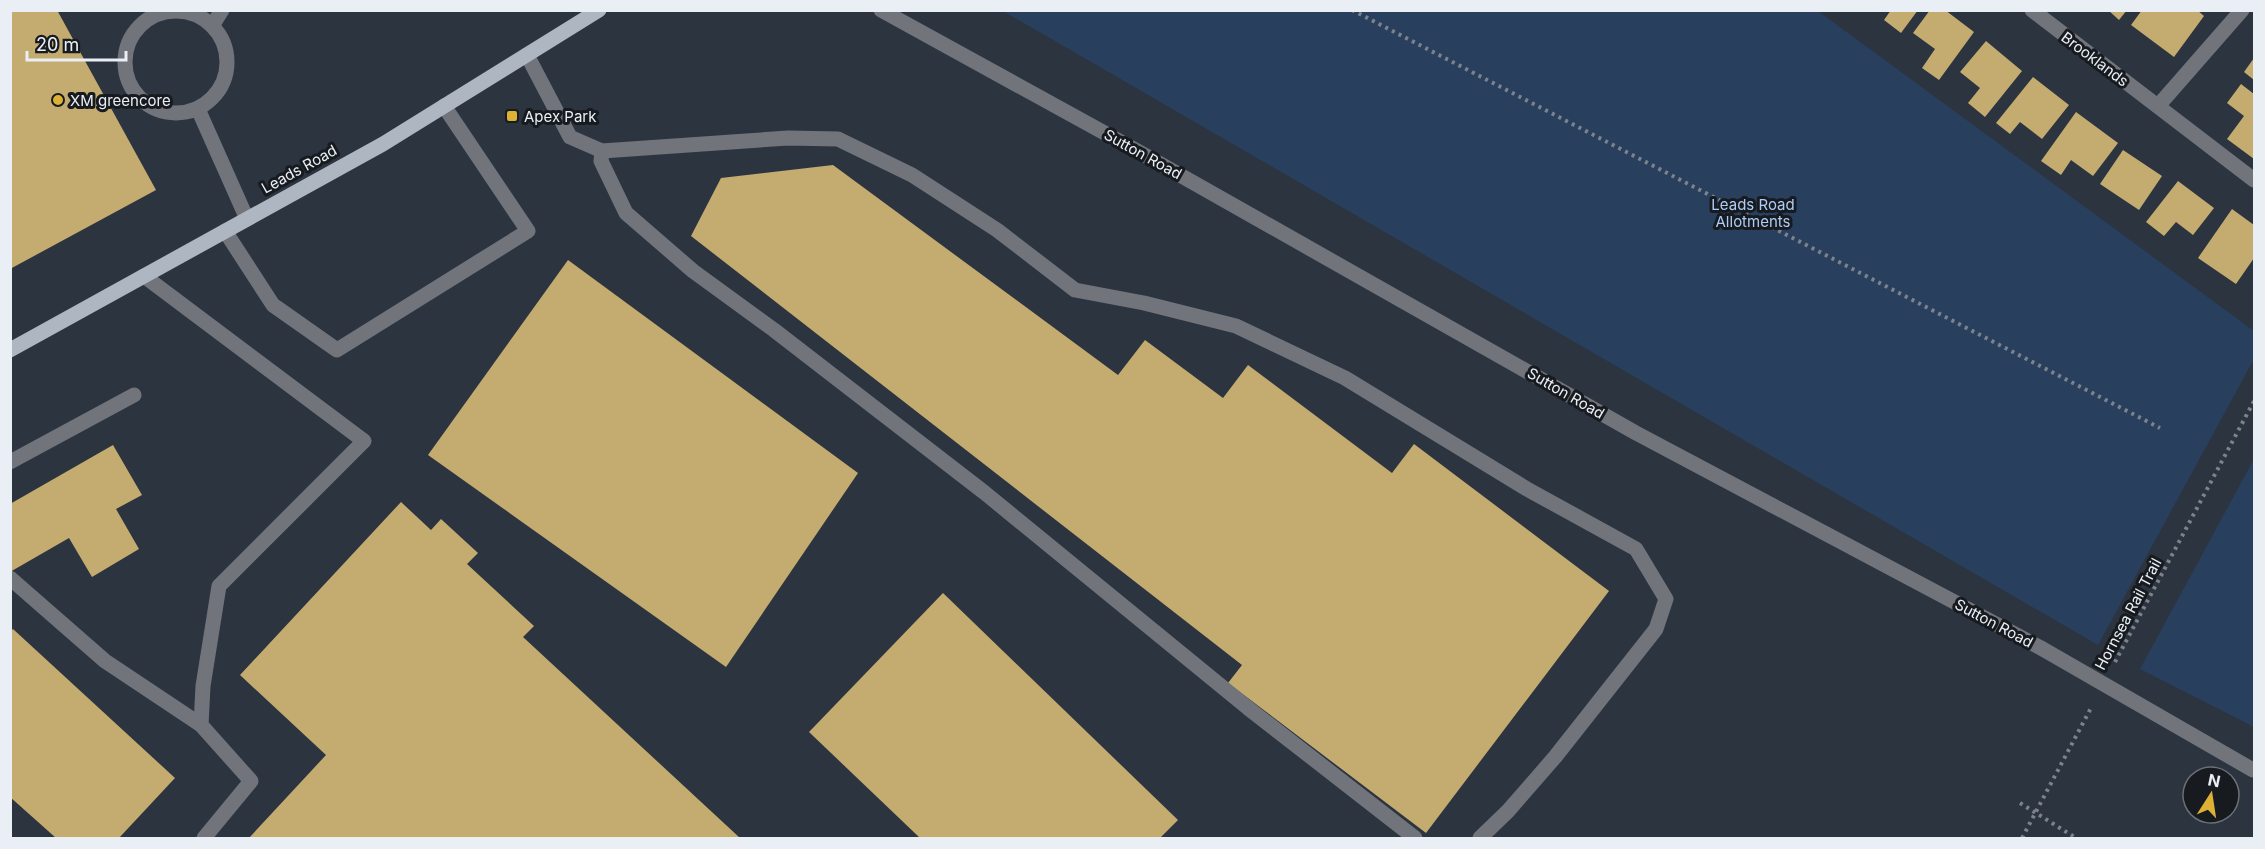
<svg xmlns="http://www.w3.org/2000/svg" width="2265" height="849" font-family="Inter,sans-serif">
  <style>
    .green { fill: #283f5e }
    .building { fill: #c4ab70 }
    .lines { fill: none; stroke-linecap: round; stroke-linejoin: round }
    .path { stroke: #7c838c; stroke-width: 4; stroke-dasharray: 3 4.5; stroke-linecap: butt }
    .minor { stroke: #71757b; stroke-width: 15 }
    .major { stroke: #adb6c1; stroke-width: 15 }
    .minor-bridge { stroke: #71757b; stroke-width: 15 }
    .poi-dot { fill: #ddb133; stroke: #171b20; stroke-width: 2 }
    .labels { text-anchor: middle; dominant-baseline: central; stroke-width: 6; stroke-linejoin: round; paint-order: stroke }
    .street-label { font-size: 15px; fill: #eaeff6; stroke: #171b20 }
    .poi-label { font-size: 15px; fill: #eaeff6; stroke: #171b20; text-anchor: start }
    .park-label { font-size: 15px; fill: #adccf6; stroke: #171b20 }
  </style>
  <rect width="100%" height="100%" fill="#2c343f"/>
  <g class="green">
    <path d="M 1003,11 L 1818,11 L 2254,331 L 2254,359 L 2098,645 Z"/>
    <path d="M 2254,459 L 2254,727 L 2140,669 Z"/>
  </g>
  <g class="building">
    <path d="M 10,10 L 57,10 L 156,190 L 10,269 Z"/>
    <path d="M 1891,10 L 1918,10 L 1901,33 L 1884,20 Z"/>
    <path d="M 1930,10 L 1945,10 L 1974,32 L 1939,80 L 1922,68 L 1935,49 L 1913,33 Z"/>
    <path d="M 2108,10 L 2127,10 L 2119,20 Z"/>
    <path d="M 2142,10 L 2197,10 L 2204,16 L 2174,57 L 2131,25 Z"/>
    <path d="M 1986,41 L 2022,71 L 1985,117 L 1968,103 L 1980,88 L 1960,72 Z"/>
    <path d="M 2254,58 L 2254,80 L 2244,72 Z"/>
    <path d="M 2033,77 L 2069,105 L 2042,139 L 2020,122 L 2010,134 L 1996,123 Z"/>
    <path d="M 2241,84 L 2254,94 L 2254,159 L 2227,139 L 2244,116 L 2227,103 Z"/>
    <path d="M 2076,112 L 2118,143 L 2093,176 L 2071,160 L 2061,175 L 2041,161 Z"/>
    <path d="M 2123,150 L 2162,176 L 2139,210 L 2100,184 Z"/>
    <path d="M 833,165 L 1118,375 L 1145,340 L 1223,398 L 1248,365 L 1392,473 L 1414,444 L 1609,591 L 1426,833 L 1228,683 L 1242,665 L 691,236 L 721,178 Z"/>
    <path d="M 2178,181 L 2214,208 L 2193,235 L 2176,222 L 2164,236 L 2146,222 Z"/>
    <path d="M 2232,209 L 2254,225 L 2254,258 L 2236,284 L 2198,258 Z"/>
    <path d="M 568,260 L 858,473 L 726,667 L 428,455 Z"/>
    <path d="M 113,445 L 142,495 L 116,509 L 139,549 L 92,577 L 69,538 L 10,572 L 10,504 Z"/>
    <path d="M 401,502 L 431,530 L 441,519 L 478,553 L 467,564 L 534,626 L 523,637 L 740,838 L 249,838 L 326,755 L 240,675 Z"/>
    <path d="M 943,593 L 1178,820 L 1160,838 L 920,838 L 809,732 Z"/>
    <path d="M 13,629 L 175,778 L 119,838 L 56,838 L 10,797 L 10,632 Z"/>
  </g>
  <g class="lines">
    <g class="path">
      <path d="M 1352,10 L 2160,428"/>
      <path d="M 2115,662 L 2254,401"/>
      <path d="M 2020,803 L 2076,838"/>
      <path d="M 2022,838 L 2092,706"/>
    </g>
    <g class="minor">
      <path d="M 881,10 L 1141,153 L 1636,433 L 2041,648"/>
      <path d="M 2032,10 L 2254,180"/>
      <circle cx="176" cy="62" r="51"/>
      <path d="M 212,26 L 222,10"/>
      <path d="M 527,55 L 570,137 L 602,151 L 788,138 L 838,139 L 912,175 L 997,230 L 1075,290 L 1144,303 L 1236,326 L 1345,378 L 1527,489 L 1636,549 L 1666,599 L 1656,629 L 1555,757 L 1508,811 L 1480,838"/>
      <path d="M 2158,106 L 2242,10"/>
      <path d="M 198,109 L 247,219"/>
      <path d="M 602,151 L 601,161 L 626,213 L 693,271 L 774,330 L 985,493 L 1248,708 L 1415,838"/>
      <path d="M 225,231 L 273,305 L 337,350 L 528,231 L 444,106"/>
      <path d="M 144,276 L 364,441 L 219,586 L 203,686 L 201,725 L 251,781 L 204,838"/>
      <path d="M 10,462 L 134,395"/>
      <path d="M 10,578 L 105,661 L 201,725"/>
    </g>
    <path class="major" d="M 10,350 L 383,144 L 599,10"/>
    <path class="minor-bridge" d="M 2041,648 L 2253,770"/>
  </g>
  <g class="poi-dot">
    <circle cx="58" cy="100" r="6"/>
    <rect x="506" y="110" width="12" height="12" rx="3"/>
  </g>
  <g class="labels">
    <g class="street-label">
      <text transform="translate(2095 59) rotate(37)">Brooklands</text>
      <text transform="translate(1143 154) rotate(29)">Sutton Road</text>
      <text transform="translate(299 169) rotate(-29)">Leads Road</text>
      <text transform="translate(1566 393) rotate(30)">Sutton Road</text>
      <text transform="translate(2128 614) rotate(-62)">Hornsea Rail Trail</text>
      <text transform="translate(1994 623) rotate(28)">Sutton Road</text>
    </g>
    <g class="poi-label">
      <text x="70" y="100">XM greencore</text>
      <text x="524" y="116">Apex Park</text>
    </g>
    <g class="park-label">
      <text x="1753" y="204">Leads Road<tspan x="1753" dy="17">Allotments</tspan></text>
    </g>
  </g>
  <rect width="2265" height="849" fill="none" stroke="#eaeff6" stroke-width="24"/>
  <g transform="translate(2211 795) rotate(12)"><circle r="28" fill="#171b20" stroke="#6b7076" stroke-width="1.5"/>
  <path d="M0-4.5L10 22L0 15L-10 22Z" fill="#ddb133"/>
  <text y="-9" font-size="16" font-weight="bold" text-anchor="middle" fill="#eaeff6">N</text>
  </g>
  <path d="M27 51v9h99v-9" fill="none" stroke="#eaeff6" stroke-width="3"/>
  <text x="36" y="51" font-size="18" fill="#eaeff6" stroke="#171b20" stroke-width="4.5" paint-order="stroke">20 m</text>
</svg>
